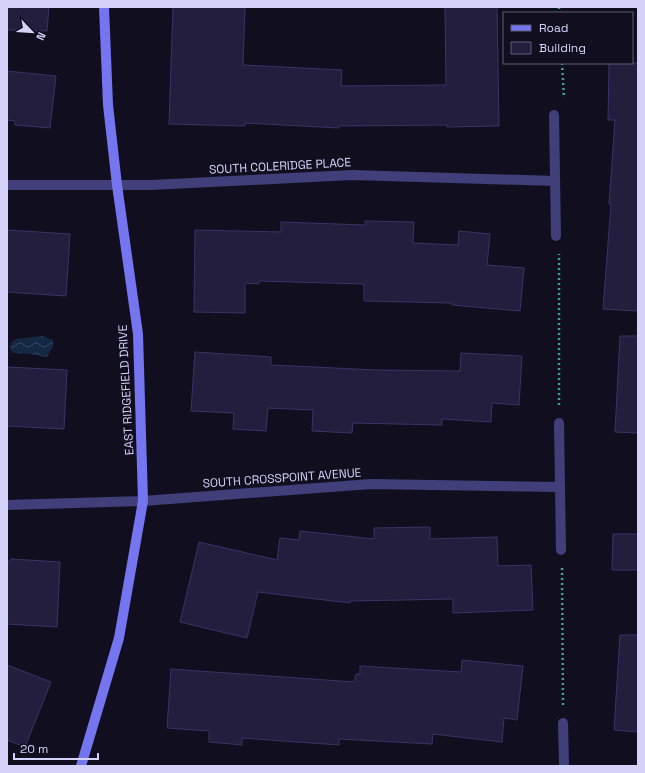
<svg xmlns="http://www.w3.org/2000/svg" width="645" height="773" font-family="'Space Grotesk',sans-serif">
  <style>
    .water { fill: url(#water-waves) }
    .building { fill: #231d3e; stroke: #3b3267 }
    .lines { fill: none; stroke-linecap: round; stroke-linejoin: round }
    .path { stroke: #3ba59b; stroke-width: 2.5; stroke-dasharray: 2 3; stroke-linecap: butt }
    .street { stroke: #403f79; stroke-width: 10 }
    .secondary { stroke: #7475ef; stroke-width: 10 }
    .labels { text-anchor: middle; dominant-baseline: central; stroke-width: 3.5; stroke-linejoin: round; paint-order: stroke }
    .street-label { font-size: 12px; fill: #d5d2fa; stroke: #110f1f }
  </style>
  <defs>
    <pattern id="water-waves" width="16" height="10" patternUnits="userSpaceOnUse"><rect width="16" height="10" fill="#142844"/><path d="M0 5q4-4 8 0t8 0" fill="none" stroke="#354660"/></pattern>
  </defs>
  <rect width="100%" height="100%" fill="#110f1f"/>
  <path class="water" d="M 42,336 L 53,340 L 53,346 L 47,357 L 30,354 L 13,353 L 10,349 L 11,343 L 16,339 Z"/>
  <g class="building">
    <path d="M 7,7 L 49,7 L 47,31 L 7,30 Z"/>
    <path d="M 173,7 L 245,7 L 243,65 L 342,70 L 341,86 L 446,85 L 445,7 L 497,7 L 499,126 L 447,127 L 447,125 L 339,126 L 339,128 L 245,123 L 245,126 L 169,124 Z"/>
    <path d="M 609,63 L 638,63 L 638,311 L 603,309 L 611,204 L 609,204 L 615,120 L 608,120 Z"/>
    <path d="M 7,71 L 56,76 L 50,128 L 15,125 L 15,121 L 7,120 Z"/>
    <path d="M 365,221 L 414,222 L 413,243 L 458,245 L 459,231 L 490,234 L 487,265 L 524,268 L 520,311 L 452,305 L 452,303 L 364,301 L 364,284 L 259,281 L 259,284 L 245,283 L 245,313 L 194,312 L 195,230 L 281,232 L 281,222 L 365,225 Z"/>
    <path d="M 7,230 L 70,234 L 66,296 L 7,292 Z"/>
    <path d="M 620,336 L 638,336 L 638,433 L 615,432 Z"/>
    <path d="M 195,352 L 271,357 L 271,365 L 376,370 L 460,371 L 461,353 L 522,356 L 519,405 L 492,403 L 491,422 L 442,419 L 442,425 L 353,423 L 352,433 L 312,431 L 313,410 L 268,408 L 266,431 L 233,429 L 234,413 L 191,411 Z"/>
    <path d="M 7,367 L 67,370 L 64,429 L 7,426 Z"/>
    <path d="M 430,527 L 430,539 L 497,537 L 498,566 L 531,565 L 533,610 L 453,613 L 453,599 L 350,601 L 350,603 L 258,592 L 247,638 L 180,622 L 199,542 L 277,560 L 280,538 L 299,540 L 300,531 L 374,539 L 374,528 Z"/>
    <path d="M 613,534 L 638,534 L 638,570 L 612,570 Z"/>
    <path d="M 11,559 L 60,562 L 57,627 L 7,624 L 7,561 L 10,561 Z"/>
    <path d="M 620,635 L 638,635 L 638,732 L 614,730 Z"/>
    <path d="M 462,660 L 523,666 L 517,720 L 504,718 L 502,742 L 433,734 L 432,744 L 339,739 L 339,745 L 242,738 L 242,745 L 209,742 L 209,731 L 167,728 L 171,669 L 354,682 L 356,674 L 360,674 L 360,666 L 461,672 Z"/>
    <path d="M 7,665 L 51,682 L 25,747 L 7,740 Z"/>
  </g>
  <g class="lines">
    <g class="path">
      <path d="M 559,7 L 559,13"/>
      <path d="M 562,63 L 564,98"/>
      <path d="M 559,405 L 559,254"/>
      <path d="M 562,568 L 563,705"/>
    </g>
    <g class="street">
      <path d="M 554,115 L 556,236"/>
      <path d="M 7,185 L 151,185 L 352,175 L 555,181"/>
      <path d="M 559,423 L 561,550"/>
      <path d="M 7,505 L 143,501 L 371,484 L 560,487"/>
      <path d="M 563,723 L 564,766"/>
    </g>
    <path class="secondary" d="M 81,766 L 119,638 L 143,501 L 138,334 L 117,185 L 108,105 L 104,7"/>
  </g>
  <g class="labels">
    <g class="street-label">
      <text transform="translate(280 166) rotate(-3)">SOUTH COLERIDGE PLACE</text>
      <text transform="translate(126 390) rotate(-93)">EAST RIDGEFIELD DRIVE</text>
      <text transform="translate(282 478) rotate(-4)">SOUTH CROSSPOINT AVENUE</text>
    </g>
  </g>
  <rect width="645" height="773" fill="none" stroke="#d5d2fa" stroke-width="16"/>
  <rect x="503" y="12" width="130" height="52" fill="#110f1f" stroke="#5f5d77"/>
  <rect x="511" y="25" width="20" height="6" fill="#7475ef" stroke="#5f5d77"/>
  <text x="539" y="32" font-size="12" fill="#d5d2fa">Road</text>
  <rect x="511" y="42" width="20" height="12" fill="#231d3e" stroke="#5f5d77"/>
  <text x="539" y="52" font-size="12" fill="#d5d2fa">Building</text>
  <g transform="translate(32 32) rotate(115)" stroke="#110f1f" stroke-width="3" paint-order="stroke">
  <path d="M0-3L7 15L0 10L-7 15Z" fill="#d5d2fa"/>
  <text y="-6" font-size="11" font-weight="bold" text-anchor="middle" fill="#d5d2fa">N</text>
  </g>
  <path d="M14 753v6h84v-6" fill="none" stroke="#d5d2fa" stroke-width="2"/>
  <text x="20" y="753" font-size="12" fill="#d5d2fa" stroke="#110f1f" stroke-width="3" paint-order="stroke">20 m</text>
</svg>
